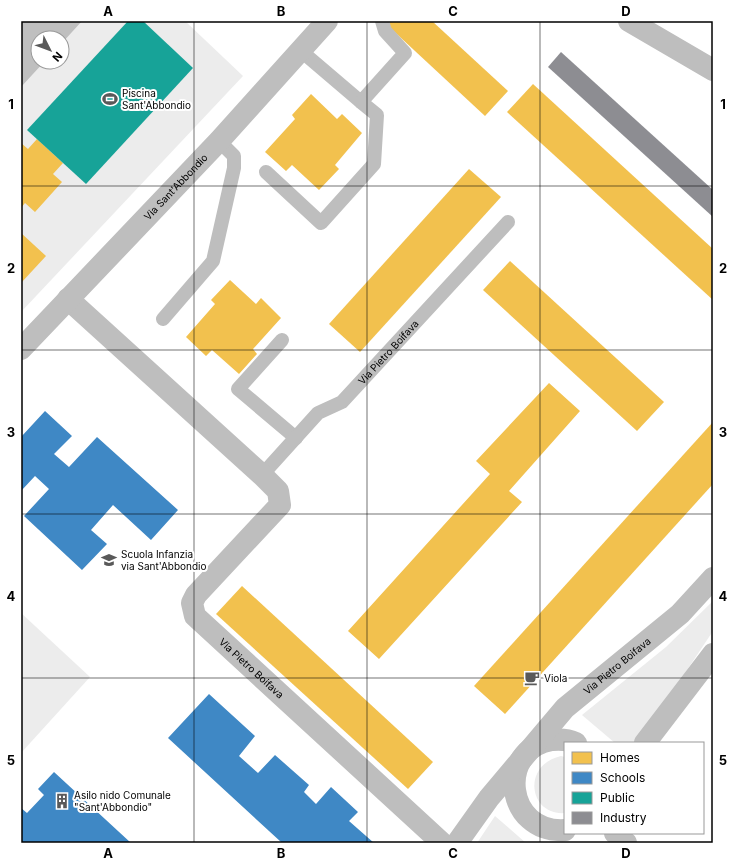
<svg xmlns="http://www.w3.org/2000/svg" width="734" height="864" font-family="Inter,sans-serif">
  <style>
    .green { fill: #ececec; fill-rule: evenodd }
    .water { fill: #bfbfbf }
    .homes { fill: #f2c14e }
    .schools { fill: #3f88c5 }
    .public { fill: #17a398 }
    .industry { fill: #8d8d92 }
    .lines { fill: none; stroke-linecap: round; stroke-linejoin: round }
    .service { stroke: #bebebe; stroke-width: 14 }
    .minor { stroke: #bebebe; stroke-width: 22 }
    .grid { fill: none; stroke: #000; stroke-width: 1; stroke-opacity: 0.55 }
    .labels { text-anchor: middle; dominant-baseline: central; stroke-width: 4; stroke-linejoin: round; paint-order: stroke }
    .poi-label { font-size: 10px; fill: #000; stroke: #fff; text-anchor: start }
    .street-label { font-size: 10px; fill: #000; stroke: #fff }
    .neatline { fill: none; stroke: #000; stroke-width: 1.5 }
    .grid-label { font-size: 13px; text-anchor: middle; font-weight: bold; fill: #000 }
  </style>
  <rect width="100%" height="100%" fill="#fff"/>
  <g class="green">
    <path d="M 21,21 L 185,21 L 243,76 L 21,312 ZM 38,38 L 62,38 L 62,62 L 38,62 Z"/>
    <path d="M 713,601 L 713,631 L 659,712 L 634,743 L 615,743 L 582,715 L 666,647 Z"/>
    <path d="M 21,613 L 90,677 L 21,753 Z"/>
    <path d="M 561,756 L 565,757 L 565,813 C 529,816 521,765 561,756 Z"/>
    <path d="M 495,816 L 526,843 L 477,843 Z"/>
  </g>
  <path class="water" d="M 21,21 L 82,21 L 62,43 L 62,38 L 38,38 L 38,62 L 44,62 L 21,87 Z"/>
  <g class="homes">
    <path d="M 391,21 L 432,21 L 508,91 L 485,116 L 387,25 Z"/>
    <path d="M 533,84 L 713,249 L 713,300 L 507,112 Z"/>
    <path d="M 311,94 L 337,119 L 342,114 L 362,133 L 335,165 L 339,169 L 319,190 L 292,165 L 286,171 L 265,152 L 295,119 L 292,115 Z"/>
    <path d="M 37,139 L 63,163 L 53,174 L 62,182 L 35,212 L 25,203 L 21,208 L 21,143 L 28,149 Z"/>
    <path d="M 469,169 L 501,197 L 360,352 L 329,324 Z"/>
    <path d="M 21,233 L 46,256 L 21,283 Z"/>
    <path d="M 510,261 L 664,402 L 637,431 L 483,290 Z"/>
    <path d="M 230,280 L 256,304 L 261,298 L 281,318 L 253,349 L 257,354 L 239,374 L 212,350 L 206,356 L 186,337 L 215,304 L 211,300 Z"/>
    <path d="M 549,383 L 580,411 L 509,491 L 522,502 L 379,659 L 348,631 L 490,474 L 476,461 Z"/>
    <path d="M 713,422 L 713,484 L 505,714 L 474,686 Z"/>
    <path d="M 242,586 L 433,762 L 408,789 L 216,614 Z"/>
  </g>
  <g class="schools">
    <path d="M 45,411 L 72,436 L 54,454 L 69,467 L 97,437 L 178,510 L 151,540 L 113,505 L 91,530 L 107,544 L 82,570 L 24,516 L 49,489 L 35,476 L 21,491 L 21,437 Z"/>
    <path d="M 209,694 L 255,736 L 239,756 L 258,773 L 275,755 L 309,785 L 304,792 L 316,804 L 331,787 L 358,812 L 349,821 L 374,843 L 280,843 L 281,842 L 168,738 Z"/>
    <path d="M 54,772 L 131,843 L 21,843 L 21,808 L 27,813 L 44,795 L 38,789 Z"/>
  </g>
  <path class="public" d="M 128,21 L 143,21 L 193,68 L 86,184 L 27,130 Z"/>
  <path class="industry" d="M 561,52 L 713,190 L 713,217 L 548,67 Z"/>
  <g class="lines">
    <g class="service">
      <path d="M 300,50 L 361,102 L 405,53 L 385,31 L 382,21"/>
      <path d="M 266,172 L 321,223 L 374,164 L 377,115 L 361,102"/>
      <path d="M 163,319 L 213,261 L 234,168 L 234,156 L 219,141"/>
      <path d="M 282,340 L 238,389 L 296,438"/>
      <path id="s1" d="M 262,475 L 318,413 L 342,402 L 508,222"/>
    </g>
    <g class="minor">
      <path d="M 629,21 L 713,70"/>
      <path id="s2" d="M 68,299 L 262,475 L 278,491 L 280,505 L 196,595 L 192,603 L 195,616 L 442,843"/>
      <path id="s3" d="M 21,349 L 219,141 L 327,21"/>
      <path d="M 645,743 L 713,654"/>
      <path d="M 565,830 C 505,834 496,749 552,740 C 561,739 569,740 576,743"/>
      <path d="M 615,833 L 626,843"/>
      <path id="s4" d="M 457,843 L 489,798 L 565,708 L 680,614 L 713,578"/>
    </g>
  </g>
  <path class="grid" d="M 194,21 L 194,843M 367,21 L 367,843M 540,21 L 540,843M 21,186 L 713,186M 21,350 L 713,350M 21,514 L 713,514M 21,678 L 713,678"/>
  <defs>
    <g id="stadium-bare" transform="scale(1.2)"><path d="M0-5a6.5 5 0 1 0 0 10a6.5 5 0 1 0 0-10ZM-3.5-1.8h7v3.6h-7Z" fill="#595959" stroke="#fff" stroke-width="2.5" paint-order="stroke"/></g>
    <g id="school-bare" transform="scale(1.2)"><path d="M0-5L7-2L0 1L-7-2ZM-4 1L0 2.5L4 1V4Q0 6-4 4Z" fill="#595959" stroke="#fff" stroke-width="2.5" paint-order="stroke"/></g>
    <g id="cafe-bare" transform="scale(1.2)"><path d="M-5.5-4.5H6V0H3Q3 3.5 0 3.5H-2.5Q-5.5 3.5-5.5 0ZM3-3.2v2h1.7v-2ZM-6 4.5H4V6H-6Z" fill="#595959" stroke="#fff" stroke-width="2.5" paint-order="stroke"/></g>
    <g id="building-bare" transform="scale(1.2)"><path d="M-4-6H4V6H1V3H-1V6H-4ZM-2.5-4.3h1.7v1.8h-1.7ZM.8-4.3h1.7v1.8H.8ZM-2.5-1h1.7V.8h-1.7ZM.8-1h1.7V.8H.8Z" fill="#595959" stroke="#fff" stroke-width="2.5" paint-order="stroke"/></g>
  </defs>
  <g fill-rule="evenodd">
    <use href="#stadium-bare" x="110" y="99"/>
    <use href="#school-bare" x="109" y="560"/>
    <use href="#cafe-bare" x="532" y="678"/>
    <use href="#building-bare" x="62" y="801"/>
  </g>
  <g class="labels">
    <g class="poi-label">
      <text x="122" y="93">Piscina<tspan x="122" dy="12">Sant'Abbondio</tspan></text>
      <text x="121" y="554">Scuola Infanzia<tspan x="121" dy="12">via Sant'Abbondio</tspan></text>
      <text x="544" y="678">Viola</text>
      <text x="74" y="795">Asilo nido Comunale<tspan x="74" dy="12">"Sant'Abbondio"</tspan></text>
    </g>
    <g class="street-label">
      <text stroke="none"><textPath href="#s3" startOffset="224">Via Sant'Abbondio</textPath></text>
      <text stroke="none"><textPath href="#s1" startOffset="178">Via Pietro Boifava</textPath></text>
      <text stroke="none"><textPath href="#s4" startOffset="240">Via Pietro Boifava</textPath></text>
      <text stroke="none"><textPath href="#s2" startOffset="521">Via Pietro Boifava</textPath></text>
    </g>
  </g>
  <rect width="734" height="864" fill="none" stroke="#ffffff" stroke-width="44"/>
  <rect x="564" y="742" width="140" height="92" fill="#ffffff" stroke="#999999"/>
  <rect x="572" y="752" width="20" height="12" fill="#f2c14e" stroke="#999999"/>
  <text x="600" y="762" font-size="12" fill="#000000">Homes</text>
  <rect x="572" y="772" width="20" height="12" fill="#3f88c5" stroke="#999999"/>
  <text x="600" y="782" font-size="12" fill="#000000">Schools</text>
  <rect x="572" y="792" width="20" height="12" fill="#17a398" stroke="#999999"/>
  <text x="600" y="802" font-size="12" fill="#000000">Public</text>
  <rect x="572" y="812" width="20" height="12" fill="#8d8d92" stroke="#999999"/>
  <text x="600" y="822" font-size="12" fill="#000000">Industry</text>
  <g transform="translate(50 50) rotate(132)"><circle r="19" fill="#ffffff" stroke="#999999"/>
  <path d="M0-3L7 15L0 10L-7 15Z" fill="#595959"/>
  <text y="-6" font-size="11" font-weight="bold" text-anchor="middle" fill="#000000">N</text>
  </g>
  <rect x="22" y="22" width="690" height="820" class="neatline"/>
  <g class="grid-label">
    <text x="108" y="16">A</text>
    <text x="281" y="16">B</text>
    <text x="453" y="16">C</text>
    <text x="626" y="16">D</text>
    <text x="11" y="109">1</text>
    <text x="723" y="109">1</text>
    <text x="11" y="273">2</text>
    <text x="723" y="273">2</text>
    <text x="11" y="437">3</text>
    <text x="723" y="437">3</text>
    <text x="11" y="601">4</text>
    <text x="723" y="601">4</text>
    <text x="11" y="765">5</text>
    <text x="723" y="765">5</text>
    <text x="108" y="858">A</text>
    <text x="281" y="858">B</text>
    <text x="453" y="858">C</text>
    <text x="626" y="858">D</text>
  </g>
</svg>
